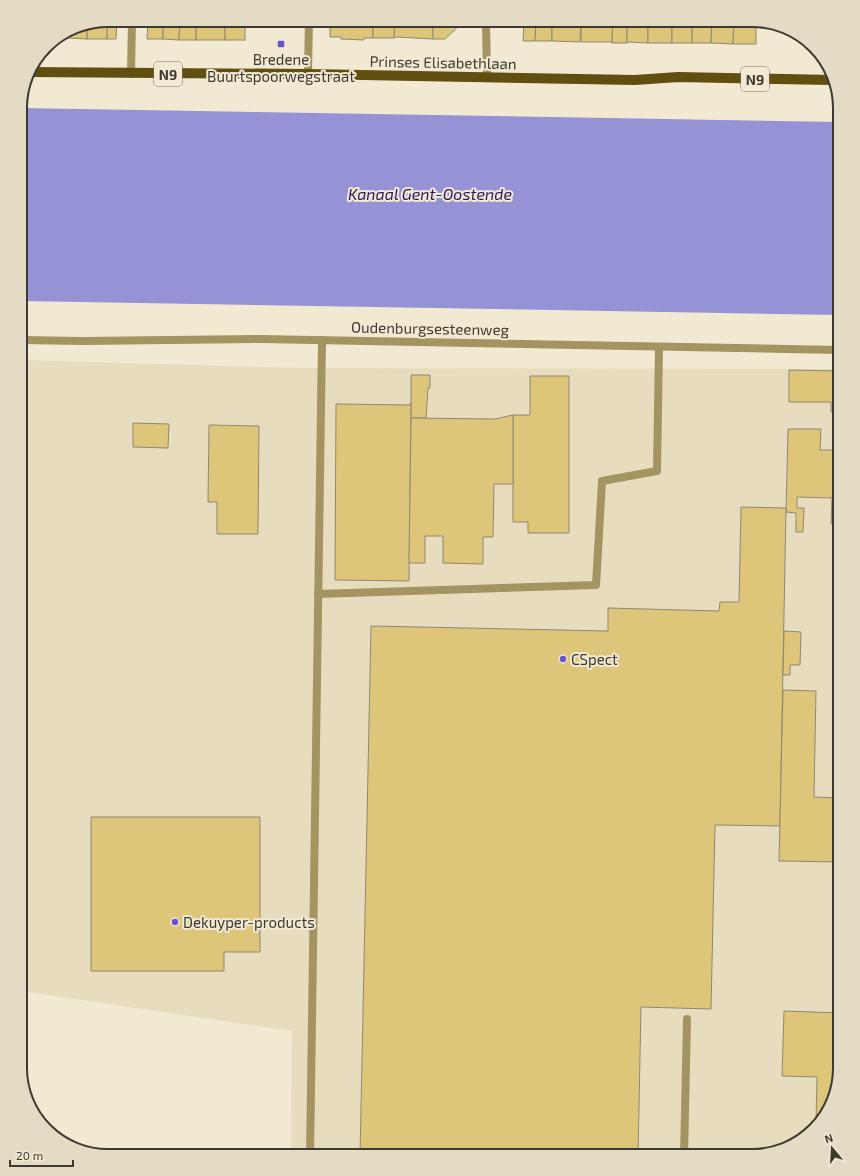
<svg xmlns="http://www.w3.org/2000/svg" width="860" height="1176" font-family="'Exo 2',sans-serif">
  <style>
    .built { fill: #e7ddbe }
    .water { fill: #9593d6 }
    .building { fill: #ddc57a; stroke: #8f8872 }
    .lines { fill: none; stroke-linecap: round; stroke-linejoin: round }
    .service { stroke: #a49461; stroke-width: 8 }
    .minor { stroke: #a49461; stroke-width: 8 }
    .tertiary { stroke: #a49461; stroke-width: 8 }
    .primary { stroke: #604f10; stroke-width: 10 }
    .poi-dot { fill: #6755ce; stroke: #f1e9d1; stroke-width: 1.5 }
    .labels { text-anchor: middle; dominant-baseline: central; stroke-width: 4; stroke-linejoin: round; paint-order: stroke }
    .shield { fill: #f1e9d1; stroke: #736e61; stroke-width: 1 }
    .shield-label { font-size: 14px; font-weight: bold; fill: #3d3a31 }
    .poi-label { font-size: 15px; fill: #3d3a31; stroke: #f1e9d1; text-anchor: start }
    .street-label { font-size: 15px; fill: #3d3a31; stroke: #f1e9d1 }
    .water-label { font-size: 16px; font-style: italic; fill: #2b1b68; stroke: #f1e9d1 }
    .rim { fill: none; stroke: #3d3a31; stroke-width: 2 }
  </style>
  <rect width="100%" height="100%" fill="#f1e9d1"/>
  <path class="built" d="M 20,360 L 301,368 L 840,369 L 840,1069 L 828,1112 L 796,1144 L 753,1156 L 291,1156 L 292,1031 L 20,991 Z"/>
  <path class="water" d="M 20,108 L 840,122 L 840,315 L 20,301 Z"/>
  <g class="building">
    <path d="M 107,20 L 117,20 L 116,39 L 107,39 Z"/>
    <path d="M 107,20 L 107,39 L 87,39 L 87,24 Z"/>
    <path d="M 148,20 L 163,20 L 163,39 L 147,39 Z"/>
    <path d="M 163,20 L 180,20 L 179,40 L 163,39 Z"/>
    <path d="M 180,20 L 196,20 L 196,40 L 179,40 Z"/>
    <rect x="196" y="20" width="29" height="20"/>
    <rect x="225" y="20" width="20" height="20"/>
    <path d="M 330,20 L 373,20 L 373,38 L 364,38 L 364,40 L 341,39 L 341,37 L 330,37 Z"/>
    <path d="M 373,20 L 395,20 L 394,38 L 373,38 Z"/>
    <path d="M 395,20 L 433,20 L 433,39 L 396,37 L 394,38 Z"/>
    <path d="M 433,20 L 461,20 L 461,24 L 445,39 L 433,39 Z"/>
    <path d="M 524,20 L 536,20 L 535,41 L 523,41 Z"/>
    <path d="M 536,20 L 552,20 L 552,41 L 535,41 Z"/>
    <path d="M 552,20 L 581,20 L 580,42 L 552,41 Z"/>
    <path d="M 581,20 L 613,20 L 612,42 L 581,42 Z"/>
    <path d="M 613,20 L 627,20 L 627,43 L 612,43 Z"/>
    <path d="M 627,20 L 648,20 L 648,43 L 627,42 Z"/>
    <rect x="648" y="20" width="24" height="23"/>
    <rect x="672" y="20" width="20" height="23"/>
    <path d="M 692,20 L 712,20 L 711,43 L 692,43 Z"/>
    <path d="M 712,20 L 734,20 L 733,44 L 711,43 Z"/>
    <path d="M 734,20 L 756,20 L 756,44 L 733,44 Z"/>
    <path d="M 87,24 L 87,39 L 67,38 L 67,31 L 74,27 Z"/>
    <path d="M 775,25 L 789,29 L 788,30 L 775,29 Z"/>
    <path d="M 67,31 L 67,38 L 58,37 Z"/>
    <path d="M 789,370 L 840,371 L 840,412 L 831,412 L 831,402 L 789,402 Z"/>
    <path d="M 411,375 L 430,375 L 430,388 L 428,388 L 426,418 L 411,418 Z"/>
    <path d="M 530,376 L 569,376 L 569,533 L 528,533 L 528,522 L 513,522 L 513,415 L 530,415 Z"/>
    <path d="M 410,403 L 411,403 L 409,581 L 335,580 L 336,404 L 410,405 Z"/>
    <path d="M 513,415 L 513,484 L 494,484 L 493,537 L 483,537 L 483,564 L 443,563 L 443,536 L 425,536 L 425,563 L 409,563 L 411,418 L 495,419 Z"/>
    <path d="M 133,423 L 169,424 L 168,448 L 133,447 Z"/>
    <path d="M 209,425 L 259,426 L 258,534 L 217,534 L 217,502 L 208,502 Z"/>
    <path d="M 788,429 L 821,429 L 820,450 L 840,450 L 840,524 L 831,524 L 832,498 L 797,497 L 797,508 L 804,508 L 803,532 L 796,532 L 796,513 L 786,512 Z"/>
    <path d="M 741,507 L 786,508 L 780,826 L 715,825 L 711,1009 L 641,1007 L 638,1156 L 360,1156 L 371,626 L 608,631 L 608,608 L 719,611 L 720,602 L 739,602 Z"/>
    <path d="M 784,631 L 801,632 L 800,665 L 790,665 L 790,675 L 783,675 Z"/>
    <path d="M 783,690 L 816,691 L 814,797 L 840,798 L 840,862 L 779,861 Z"/>
    <path d="M 91,817 L 260,817 L 260,952 L 224,952 L 224,971 L 91,971 Z"/>
    <path d="M 784,1011 L 840,1013 L 840,1069 L 828,1112 L 812,1128 L 812,1122 L 816,1122 L 817,1077 L 782,1076 Z"/>
  </g>
  <g class="lines">
    <g class="service">
      <path d="M 318,594 L 596,585 L 602,481 L 657,471 L 659,347"/>
      <path d="M 310,1156 L 322,340"/>
      <path d="M 684,1156 L 687,1019"/>
    </g>
    <g class="minor">
      <path d="M 131,74 L 132,20"/>
      <path d="M 308,74 L 309,20"/>
    </g>
    <g class="tertiary">
      <path d="M 486,20 L 487,78"/>
      <path d="M 20,340 L 83,341 L 261,339 L 840,350"/>
    </g>
    <path class="primary" d="M 28,72 L 308,74 L 635,80 L 678,77 L 833,80"/>
  </g>
  <g class="poi-dot">
    <rect x="277" y="40" width="8" height="8" rx="2"/>
    <circle cx="563" cy="659" r="4"/>
    <circle cx="175" cy="922" r="4"/>
  </g>
  <g class="labels">
    <g class="shield">
      <rect x="154" y="62" width="28" height="24" rx="3"/>
      <rect x="741" y="67" width="28" height="24" rx="3"/>
    </g>
    <g class="shield-label">
      <text x="168" y="74">N9</text>
      <text x="755" y="79">N9</text>
    </g>
    <g class="poi-label">
      <text x="281" y="59" text-anchor="middle">Bredene<tspan x="281" dy="17">Buurtspoorwegstraat</tspan></text>
      <text x="571" y="659">CSpect</text>
      <text x="183" y="922">Dekuyper-products</text>
    </g>
    <g class="street-label">
      <text transform="translate(443 62) rotate(1)">Prinses Elisabethlaan</text>
      <text transform="translate(430 328) rotate(1)">Oudenburgsesteenweg</text>
    </g>
    <g class="water-label">
      <text x="430" y="193">Kanaal Gent-Oostende</text>
    </g>
  </g>
  <path d="M0 0H860V1176H0ZM108 27H752A81 81 0 0 1 833 108V1068A81 81 0 0 1 752 1149H108A81 81 0 0 1 27 1068V108A81 81 0 0 1 108 27Z" fill="#e3dbc4" fill-rule="evenodd"/>
  <path class="rim" d="M108 27H752A81 81 0 0 1 833 108V1068A81 81 0 0 1 752 1149H108A81 81 0 0 1 27 1068V108A81 81 0 0 1 108 27Z"/>
  <g transform="translate(832 1148) rotate(342)" stroke="#f1e9d1" stroke-width="3" paint-order="stroke">
  <path d="M0-3L7 15L0 10L-7 15Z" fill="#3d3a31"/>
  <text y="-6" font-size="11" font-weight="bold" text-anchor="middle" fill="#3d3a31">N</text>
  </g>
  <path d="M10 1160v6h63v-6" fill="none" stroke="#3d3a31" stroke-width="2"/>
  <text x="16" y="1160" font-size="12" fill="#3d3a31" stroke="#f1e9d1" stroke-width="3" paint-order="stroke">20 m</text>
</svg>
